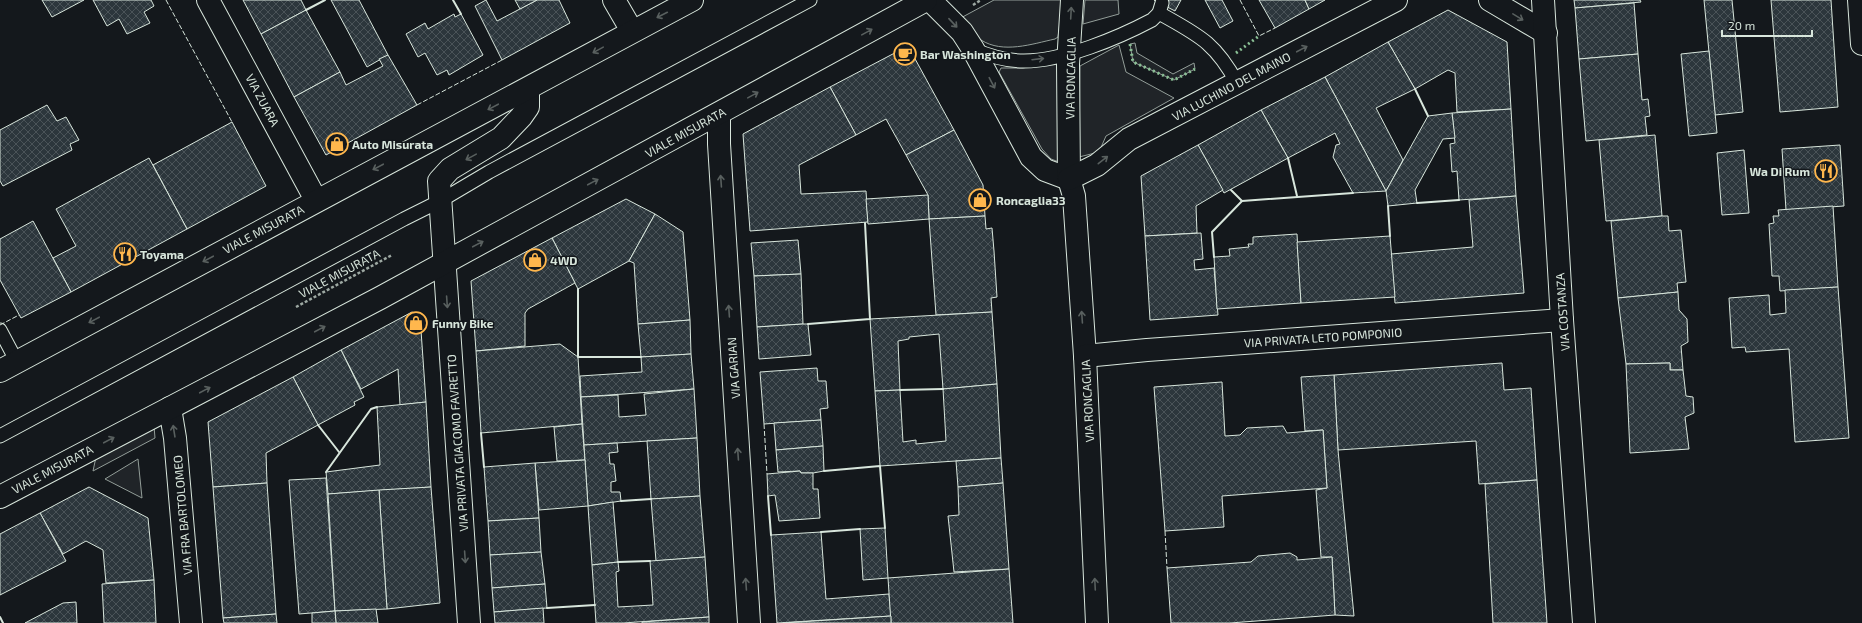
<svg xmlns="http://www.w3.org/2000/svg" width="1862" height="623" font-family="'Exo 2',sans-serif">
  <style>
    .green { fill: #202428; stroke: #939e99 }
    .building { fill: url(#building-cross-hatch); stroke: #d8e6dc }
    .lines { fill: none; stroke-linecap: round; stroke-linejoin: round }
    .service-casing { stroke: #d8e6dc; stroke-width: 15 }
    .minor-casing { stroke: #d8e6dc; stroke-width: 24 }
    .primary-casing { stroke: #d8e6dc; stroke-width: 24 }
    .path { stroke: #9da8a2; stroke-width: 2.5; stroke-dasharray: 3 2; stroke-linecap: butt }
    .service { stroke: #14181c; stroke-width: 13 }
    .minor { stroke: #14181c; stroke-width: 22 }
    .primary { stroke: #14181c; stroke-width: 22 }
    .hedge { stroke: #8ac095; stroke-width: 3; stroke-dasharray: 2 3; stroke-linecap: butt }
    .fence { stroke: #d8e6dc; stroke-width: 1; stroke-dasharray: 5 2; stroke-linecap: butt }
    .wall { stroke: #d8e6dc; stroke-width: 2 }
    .oneway { stroke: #59605f }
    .labels { text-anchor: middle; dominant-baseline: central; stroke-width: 3; stroke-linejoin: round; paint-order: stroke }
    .poi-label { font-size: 12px; font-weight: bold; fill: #d8e6dc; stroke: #14181c; text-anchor: start }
    .street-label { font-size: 12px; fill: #d8e6dc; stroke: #14181c }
  </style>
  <defs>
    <pattern id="building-cross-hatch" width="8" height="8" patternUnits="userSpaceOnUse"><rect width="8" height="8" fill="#2c363c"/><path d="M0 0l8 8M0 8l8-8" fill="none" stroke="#4a5358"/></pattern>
  </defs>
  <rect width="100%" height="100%" fill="#14181c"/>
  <g class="green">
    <path d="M 994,0 L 1063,0 L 1058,37 L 1055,39 C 1032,44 1003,54 981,40 C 973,35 965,26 957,20 Z"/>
    <path d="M 1085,0 L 1118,0 L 1119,14 L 1083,24 Z"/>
    <path d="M 1135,43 L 1137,53 L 1173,74 L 1194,63 L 1195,69 L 1174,80 L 1133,62 L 1130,44 Z"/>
    <path d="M 1119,45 L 1126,72 L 1174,98 L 1106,136 L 1099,152 L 1079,157 L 1080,66 Z"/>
    <path d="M 1059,60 L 1059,162 L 1051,159 L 1042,149 L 999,72 L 1001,68 L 1023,68 Z"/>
    <path d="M 154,426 L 155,438 L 93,471 L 96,457 Z"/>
    <path d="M 138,459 L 142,498 L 105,479 Z"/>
  </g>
  <g class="building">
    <path d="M 42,0 L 84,0 L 52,17 Z"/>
    <path d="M 93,0 L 151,0 L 154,6 L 144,12 L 150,23 L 127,34 L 119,19 L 107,26 Z"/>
    <path d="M 243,0 L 301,0 L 306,10 L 261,34 Z"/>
    <path d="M 331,0 L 359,0 L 388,55 L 367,67 Z"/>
    <path d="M 486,0 L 497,21 L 537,0 L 559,0 L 570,23 L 502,60 L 475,6 Z"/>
    <path d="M 515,0 L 537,0 L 520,9 Z"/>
    <path d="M 1154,0 L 1181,0 L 1175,11 Z"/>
    <path d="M 1205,0 L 1222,0 L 1233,21 L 1220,28 Z"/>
    <path d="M 1259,0 L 1305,0 L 1309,9 L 1275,28 Z"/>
    <path d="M 1305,0 L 1325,0 L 1309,9 Z"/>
    <path d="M 1574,0 L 1640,0 L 1641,2 L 1575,8 Z"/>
    <path d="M 1704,0 L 1732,0 L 1743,112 L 1715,115 Z"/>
    <path d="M 1771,0 L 1831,0 L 1838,107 L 1780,112 Z"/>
    <path d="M 1634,3 L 1638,54 L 1579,59 L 1575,8 Z"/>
    <path d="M 306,10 L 340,72 L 294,97 L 261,34 Z"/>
    <path d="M 1448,10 L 1507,42 L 1511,109 L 1457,112 L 1455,73 L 1448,70 L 1415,89 L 1388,42 Z"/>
    <path d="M 454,14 L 455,17 L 461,14 L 483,55 L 449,75 L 447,70 L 437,75 L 425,53 L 418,57 L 406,34 L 425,23 L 428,29 Z"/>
    <path d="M 1388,42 L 1415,89 L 1376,108 L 1403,160 L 1386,191 L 1325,77 Z"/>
    <path d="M 908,46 L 954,130 L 906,155 L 886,119 L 856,135 L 830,87 Z"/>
    <path d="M 1709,51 L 1717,133 L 1689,136 L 1681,54 Z"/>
    <path d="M 1638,54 L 1642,100 L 1648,99 L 1650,116 L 1645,117 L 1647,135 L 1586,141 L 1579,59 Z"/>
    <path d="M 388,55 L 417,105 L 326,155 L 294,97 L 340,72 L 346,85 L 383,66 L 379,59 Z"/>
    <path d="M 1325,77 L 1386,191 L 1353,193 L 1333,157 L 1336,145 L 1340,144 L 1335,133 L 1288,158 L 1261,110 Z"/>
    <path d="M 830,87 L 856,135 L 799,165 L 801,194 L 866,191 L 868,222 L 750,231 L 743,134 Z"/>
    <path d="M 47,105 L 57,121 L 66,117 L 79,140 L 70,144 L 72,150 L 3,186 L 0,181 L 0,130 Z"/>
    <path d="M 1511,109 L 1516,196 L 1459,200 L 1457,171 L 1452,172 L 1450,144 L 1455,143 L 1452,113 Z"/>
    <path d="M 1261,110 L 1288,158 L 1224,193 L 1198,145 Z"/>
    <path d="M 1452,113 L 1455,138 L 1443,139 L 1415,190 L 1417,203 L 1388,206 L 1386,191 L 1428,116 Z"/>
    <path d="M 232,122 L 266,186 L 187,229 L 153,165 Z"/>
    <path d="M 954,130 L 983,185 L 985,216 L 929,219 L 928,195 L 906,155 Z"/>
    <path d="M 1655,135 L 1662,216 L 1606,221 L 1599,140 Z"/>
    <path d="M 1198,145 L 1223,190 L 1196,206 L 1197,233 L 1145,236 L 1141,176 Z"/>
    <path d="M 1840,145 L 1844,206 L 1786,210 L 1782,149 Z"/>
    <path d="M 1744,150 L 1749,213 L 1722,215 L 1717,153 Z"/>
    <path d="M 149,158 L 187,229 L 71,292 L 53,258 L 76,246 L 56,209 Z"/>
    <path d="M 928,195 L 929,219 L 868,224 L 866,199 Z"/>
    <path d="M 1516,196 L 1524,293 L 1395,303 L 1391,254 L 1473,247 L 1469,200 Z"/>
    <path d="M 626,199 L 655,214 L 629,261 L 578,289 L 552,238 Z"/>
    <path d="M 1833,206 L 1838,287 L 1780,291 L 1779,276 L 1772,276 L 1769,224 L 1774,223 L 1773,216 L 1779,216 L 1778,210 Z"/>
    <path d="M 655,214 L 683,232 L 690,320 L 638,324 L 634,263 L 629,261 Z"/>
    <path d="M 985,216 L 986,229 L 992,228 L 994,251 L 997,297 L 991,298 L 992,312 L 936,315 L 929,219 Z"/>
    <path d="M 1662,216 L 1668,216 L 1669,231 L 1681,230 L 1686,282 L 1677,283 L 1678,292 L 1618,298 L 1611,221 Z"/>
    <path d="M 33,221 L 71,292 L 21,318 L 0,280 L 0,239 Z"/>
    <path d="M 1201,233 L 1203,259 L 1194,260 L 1195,270 L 1214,268 L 1218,315 L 1150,320 L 1145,236 Z"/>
    <path d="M 1297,234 L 1301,303 L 1217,309 L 1214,257 L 1230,256 L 1229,249 L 1249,247 L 1248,244 L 1253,244 L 1253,237 Z"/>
    <path d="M 1390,236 L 1395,297 L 1301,303 L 1297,242 Z"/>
    <path d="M 552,238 L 575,283 L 528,309 L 525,313 L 525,346 L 476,351 L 471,281 Z"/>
    <path d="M 798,240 L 801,274 L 754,276 L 751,243 Z"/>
    <path d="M 801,274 L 803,324 L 757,327 L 754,276 Z"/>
    <path d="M 1838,287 L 1849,438 L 1795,442 L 1789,349 L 1746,352 L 1745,347 L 1732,348 L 1729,298 L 1769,295 L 1770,315 L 1786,313 L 1785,290 Z"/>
    <path d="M 1678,292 L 1679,310 L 1687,319 L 1688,342 L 1681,346 L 1683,370 L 1670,370 L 1670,363 L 1626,364 L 1618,298 Z"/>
    <path d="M 412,312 L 420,316 L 426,402 L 400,405 L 398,369 L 361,389 L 341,350 Z"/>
    <path d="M 992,312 L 997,384 L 943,389 L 939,334 L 909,337 L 909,339 L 898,341 L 900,390 L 875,391 L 870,319 Z"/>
    <path d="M 690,320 L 691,354 L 641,357 L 638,324 Z"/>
    <path d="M 803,324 L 808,324 L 811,355 L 759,359 L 757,327 Z"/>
    <path d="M 560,344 L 578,357 L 582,424 L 481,433 L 476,351 Z"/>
    <path d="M 341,350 L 364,397 L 354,402 L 355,405 L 318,425 L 293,377 Z"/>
    <path d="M 691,354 L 694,389 L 581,397 L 580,376 L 642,372 L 641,357 Z"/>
    <path d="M 1502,363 L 1504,390 L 1531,388 L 1537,480 L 1479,484 L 1476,441 L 1338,450 L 1334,375 Z"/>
    <path d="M 1670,363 L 1670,370 L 1683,370 L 1686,396 L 1693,397 L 1694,413 L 1685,417 L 1689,449 L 1630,453 L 1626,364 Z"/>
    <path d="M 817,368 L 818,381 L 826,381 L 828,408 L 820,409 L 821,420 L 764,424 L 760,372 Z"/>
    <path d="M 1334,375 L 1338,450 L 1354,616 L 1335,615 L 1332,557 L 1321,557 L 1316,490 L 1327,488 L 1323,430 L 1305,431 L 1301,377 Z"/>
    <path d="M 293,377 L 318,425 L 266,453 L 267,483 L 213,487 L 208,422 Z"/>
    <path d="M 1222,382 L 1225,436 L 1240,435 L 1247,428 L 1283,426 L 1287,433 L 1323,430 L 1327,488 L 1222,496 L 1224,527 L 1165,531 L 1154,387 Z"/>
    <path d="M 997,384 L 1001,458 L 880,466 L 875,391 L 900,390 L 903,442 L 916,440 L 916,444 L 946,441 L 943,389 Z"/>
    <path d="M 694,389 L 697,438 L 584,445 L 581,397 L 618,395 L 619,417 L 646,415 L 644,394 Z"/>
    <path d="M 426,402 L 431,487 L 328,494 L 326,472 L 380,465 L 377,407 Z"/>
    <path d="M 821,420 L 823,446 L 776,450 L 774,423 Z"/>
    <path d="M 582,424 L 585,460 L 557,461 L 554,427 Z"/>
    <path d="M 697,438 L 700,496 L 651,499 L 647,441 Z"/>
    <path d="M 617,443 L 618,452 L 609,453 L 610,464 L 614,464 L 616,481 L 611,482 L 611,492 L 620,492 L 621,501 L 588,506 L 584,445 Z"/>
    <path d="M 823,446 L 824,471 L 813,473 L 801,473 L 800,471 L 778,472 L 776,450 Z"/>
    <path d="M 1001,458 L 1003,483 L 958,487 L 956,461 Z"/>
    <path d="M 585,460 L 588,506 L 539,510 L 535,463 Z"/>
    <path d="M 535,463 L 539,518 L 488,521 L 484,467 Z"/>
    <path d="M 800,471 L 801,473 L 813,473 L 813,489 L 818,489 L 820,518 L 779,521 L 775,495 L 768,496 L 767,474 Z"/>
    <path d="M 326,478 L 335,611 L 299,614 L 289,480 Z"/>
    <path d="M 1537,480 L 1547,623 L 1493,623 L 1485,484 Z"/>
    <path d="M 267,483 L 276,614 L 223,618 L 213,487 Z"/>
    <path d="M 1003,483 L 1009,569 L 954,572 L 948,516 L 959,515 L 958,487 Z"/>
    <path d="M 89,487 L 148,518 L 154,580 L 106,583 L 103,550 L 86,541 L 63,554 L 40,513 Z"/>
    <path d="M 431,487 L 440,603 L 387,609 L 379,490 Z"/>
    <path d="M 379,490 L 387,609 L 335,611 L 328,494 Z"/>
    <path d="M 700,496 L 705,557 L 656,561 L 651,499 Z"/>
    <path d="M 613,502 L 618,562 L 592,565 L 588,506 Z"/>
    <path d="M 40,513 L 66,561 L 0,595 L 0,534 Z"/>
    <path d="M 539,518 L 541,552 L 490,555 L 488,521 Z"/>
    <path d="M 885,528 L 888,578 L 863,580 L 860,529 Z"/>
    <path d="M 821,532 L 826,599 L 889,594 L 891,616 L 777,623 L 771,535 Z"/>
    <path d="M 541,552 L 545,584 L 492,588 L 490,555 Z"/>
    <path d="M 1290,553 L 1297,557 L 1297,560 L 1332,557 L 1335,615 L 1230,623 L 1171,623 L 1167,568 L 1251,562 L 1258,556 Z"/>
    <path d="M 705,557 L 709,617 L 623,623 L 596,623 L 592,565 L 618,562 L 619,571 L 616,572 L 618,607 L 653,605 L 650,561 Z"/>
    <path d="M 1009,569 L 1013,623 L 891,623 L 888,578 Z"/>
    <path d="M 154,580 L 156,623 L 104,623 L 102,584 Z"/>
    <path d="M 545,584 L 547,608 L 494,612 L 492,588 Z"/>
    <path d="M 76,602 L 77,623 L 25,623 L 63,603 Z"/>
    <path d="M 543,608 L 544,623 L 495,623 L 494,612 Z"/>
    <path d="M 376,609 L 378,623 L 336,623 L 335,611 Z"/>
    <path d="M 335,611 L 336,623 L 312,623 L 312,613 Z"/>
    <path d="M 276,614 L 277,623 L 224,623 L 223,618 Z"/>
    <path d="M 891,616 L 891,623 L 783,623 Z"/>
    <path d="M 709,617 L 709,623 L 642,623 L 642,622 Z"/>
  </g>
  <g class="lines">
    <g class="service-casing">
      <g id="service">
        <path d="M 1159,13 C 1198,35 1215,42 1237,83"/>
        <path d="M 973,49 C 989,56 1006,61 1024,61 C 1063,61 1118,38 1152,20 L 1159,13 L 1162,3"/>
        <path d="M 0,330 L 17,362"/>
        <path d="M 0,436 L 404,219 L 440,201 L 489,172 L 810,0"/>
      </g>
    </g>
    <g class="minor-casing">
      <g id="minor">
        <path d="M 208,0 L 316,200"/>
        <path d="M 614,0 L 632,31"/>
        <path d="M 930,0 L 962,32 L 973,49 L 1031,157 L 1045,170 L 1069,179"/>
        <path d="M 1072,0 L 1068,64 L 1069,179 L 1074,196 L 1085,356 L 1097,623"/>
        <path d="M 1490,0 L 1546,33"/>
        <path d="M 1543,0 L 1562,320 L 1584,623"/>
        <path d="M 1859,0 L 1862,44"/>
        <path d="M 719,114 L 719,144 L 749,623"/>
        <path d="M 1069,179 L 1097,165 L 1129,139 L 1396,0"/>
        <path d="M 1085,356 L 1147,350 L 1562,320"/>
        <path d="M 170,408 L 175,438 L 191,623"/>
        <path d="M 469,623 L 439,181 L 450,169 L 501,138 L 521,117 L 528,107 L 528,89"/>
      </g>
    </g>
    <g class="primary-casing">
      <g id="primary">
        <path d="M 0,371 L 692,0"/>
        <path d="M 0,497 L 380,298 L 926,0"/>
      </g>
    </g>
    <g class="path">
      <path d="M 973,5 L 981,0"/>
      <path d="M 296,307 L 392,255"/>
    </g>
    <use href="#service" class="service"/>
    <use href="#minor" class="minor"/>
    <use href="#primary" class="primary"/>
    <g class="hedge">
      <path d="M 1130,44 L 1133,62 L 1174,80 L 1195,69"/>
      <path d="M 1236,53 L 1259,36"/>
    </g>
    <g class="fence">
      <path d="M 166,0 L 232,122"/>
      <path d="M 1240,0 L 1259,36 L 1275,28"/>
      <path d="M 417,105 L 502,60"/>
      <path d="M 0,325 L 19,315"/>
      <path d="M 764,424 L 767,474"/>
      <path d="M 1165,531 L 1167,568"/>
    </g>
    <g class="wall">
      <path d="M 453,0 L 461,14"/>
      <path d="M 306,10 L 325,0"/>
      <path d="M 1415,89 L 1428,116"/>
      <path d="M 1288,158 L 1297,196"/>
      <path d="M 1231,190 L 1242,201"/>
      <path d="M 1417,203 L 1459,200"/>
      <path d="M 1388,206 L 1390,236"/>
      <path d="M 1214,257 L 1212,232 L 1242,201 L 1353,193"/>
      <path d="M 578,289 L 578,357 L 641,357"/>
      <path d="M 808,324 L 870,319 L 865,223"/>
      <path d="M 900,390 L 943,389"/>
      <path d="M 318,425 L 339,452"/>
      <path d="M 481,433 L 484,467"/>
      <path d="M 824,471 L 880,466 L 885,528"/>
      <path d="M 326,472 L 371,409 L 377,407"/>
      <path d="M 768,496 L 771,535"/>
      <path d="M 621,501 L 651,499"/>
      <path d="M 821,532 L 860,529"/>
      <path d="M 618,562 L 650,561"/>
      <path d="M 547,608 L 595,605"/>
      <path d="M 0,617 L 3,623"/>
    </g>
  </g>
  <defs><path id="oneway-shaft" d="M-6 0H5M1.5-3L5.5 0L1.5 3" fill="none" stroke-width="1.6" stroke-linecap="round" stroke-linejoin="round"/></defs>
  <g class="oneway">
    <use href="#oneway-shaft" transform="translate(1071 13) rotate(-87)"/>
    <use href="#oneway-shaft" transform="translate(662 15) rotate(153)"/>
    <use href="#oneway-shaft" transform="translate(1518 17) rotate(31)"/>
    <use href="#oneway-shaft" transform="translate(953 23) rotate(47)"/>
    <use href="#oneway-shaft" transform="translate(867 32) rotate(-29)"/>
    <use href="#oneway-shaft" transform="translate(1302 49) rotate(-28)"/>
    <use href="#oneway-shaft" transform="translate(598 50) rotate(151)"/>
    <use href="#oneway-shaft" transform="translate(1038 59) rotate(-7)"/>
    <use href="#oneway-shaft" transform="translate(992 83) rotate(62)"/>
    <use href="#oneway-shaft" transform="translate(753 95) rotate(-29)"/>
    <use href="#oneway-shaft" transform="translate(493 107) rotate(152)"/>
    <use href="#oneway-shaft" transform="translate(471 157) rotate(151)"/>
    <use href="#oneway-shaft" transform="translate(1103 160) rotate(-38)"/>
    <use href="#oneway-shaft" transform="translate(378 167) rotate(152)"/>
    <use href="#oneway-shaft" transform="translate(721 181) rotate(-94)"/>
    <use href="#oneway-shaft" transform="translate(593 182) rotate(-28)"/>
    <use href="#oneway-shaft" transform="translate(478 244) rotate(-28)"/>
    <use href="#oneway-shaft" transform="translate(208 259) rotate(152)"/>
    <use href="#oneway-shaft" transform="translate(447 302) rotate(86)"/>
    <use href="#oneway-shaft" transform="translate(729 311) rotate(-94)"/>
    <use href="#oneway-shaft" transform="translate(1082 317) rotate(-94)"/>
    <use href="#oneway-shaft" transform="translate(94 320) rotate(152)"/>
    <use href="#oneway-shaft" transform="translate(320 329) rotate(-28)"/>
    <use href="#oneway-shaft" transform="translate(205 390) rotate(-28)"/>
    <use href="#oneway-shaft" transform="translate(174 431) rotate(-99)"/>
    <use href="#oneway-shaft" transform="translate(109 440) rotate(-28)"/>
    <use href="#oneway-shaft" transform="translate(738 454) rotate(-94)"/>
    <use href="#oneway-shaft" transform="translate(465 557) rotate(86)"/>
    <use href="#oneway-shaft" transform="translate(746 584) rotate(-94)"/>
    <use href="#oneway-shaft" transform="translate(1095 584) rotate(-93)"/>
  </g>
  <defs>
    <g id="cafe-ring" transform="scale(1.15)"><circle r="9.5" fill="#14181c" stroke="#ffb74d" stroke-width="1.5"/><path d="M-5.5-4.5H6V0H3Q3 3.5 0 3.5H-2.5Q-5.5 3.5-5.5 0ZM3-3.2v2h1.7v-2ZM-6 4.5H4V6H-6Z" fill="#ffb74d"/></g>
    <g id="shop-ring" transform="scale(1.15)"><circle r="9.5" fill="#14181c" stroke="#ffb74d" stroke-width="1.5"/><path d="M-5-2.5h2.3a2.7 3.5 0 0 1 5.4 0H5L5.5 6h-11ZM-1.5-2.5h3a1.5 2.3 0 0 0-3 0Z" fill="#ffb74d"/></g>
    <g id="restaurant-ring" transform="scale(1.15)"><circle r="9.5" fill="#14181c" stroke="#ffb74d" stroke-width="1.5"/><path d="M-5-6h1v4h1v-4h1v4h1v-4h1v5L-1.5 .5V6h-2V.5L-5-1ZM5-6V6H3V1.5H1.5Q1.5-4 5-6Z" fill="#ffb74d"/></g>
  </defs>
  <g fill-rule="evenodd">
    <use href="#cafe-ring" x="905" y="54"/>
    <use href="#shop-ring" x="337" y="144"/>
    <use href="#restaurant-ring" x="1826" y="171"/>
    <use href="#shop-ring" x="980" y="200"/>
    <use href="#restaurant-ring" x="125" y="254"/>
    <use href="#shop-ring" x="535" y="260"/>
    <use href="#shop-ring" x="416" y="323"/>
  </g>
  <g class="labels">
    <g class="poi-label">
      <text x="920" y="54">Bar Washington</text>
      <text x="352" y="144">Auto Misurata</text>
      <text x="1810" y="171" text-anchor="end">Wa Di Rum</text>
      <text x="996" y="200">Roncaglia33</text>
      <text x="140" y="254">Toyama</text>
      <text x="550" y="260">4WD</text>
      <text x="432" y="323">Funny Bike</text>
    </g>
    <g class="street-label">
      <text transform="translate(1070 78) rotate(-89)">VIA RONCAGLIA</text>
      <text transform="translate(1231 86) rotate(-28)">VIA LUCHINO DEL MAINO</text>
      <text transform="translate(263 100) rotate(62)">VIA ZUARA</text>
      <text transform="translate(685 132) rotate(-29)">VIALE MISURATA</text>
      <text transform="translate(263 229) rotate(-28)">VIALE MISURATA</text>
      <text transform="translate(339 273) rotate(-28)">VIALE MISURATA</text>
      <text transform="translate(1562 312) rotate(-94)">VIA COSTANZA</text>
      <text transform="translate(1323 337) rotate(-4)">VIA PRIVATA LETO POMPONIO</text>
      <text transform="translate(733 368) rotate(-94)">VIA GARIAN</text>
      <text transform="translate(1087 401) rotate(-93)">VIA RONCAGLIA</text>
      <text transform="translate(457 443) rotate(-94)">VIA PRIVATA GIACOMO FAVRETTO</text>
      <text transform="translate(52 469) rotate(-28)">VIALE MISURATA</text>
      <text transform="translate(182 515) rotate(-95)">VIA FRA BARTOLOMEO</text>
    </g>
  </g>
  <path d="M1722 30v6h90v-6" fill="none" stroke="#d8e6dc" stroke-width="2"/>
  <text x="1728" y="30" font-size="12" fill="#d8e6dc" stroke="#14181c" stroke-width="3" paint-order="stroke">20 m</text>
</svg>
